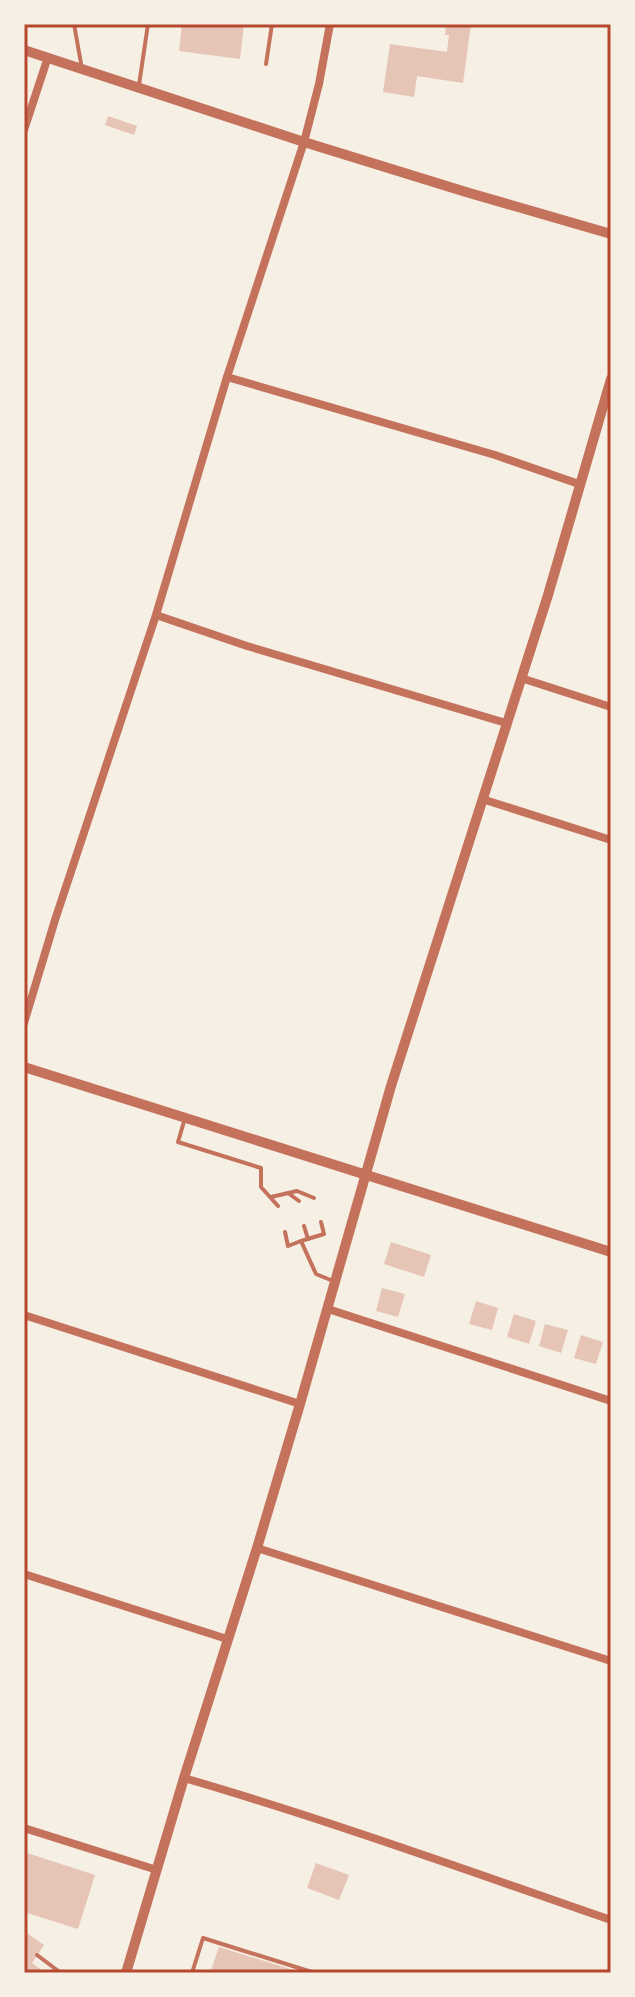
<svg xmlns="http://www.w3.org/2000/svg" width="635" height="1997" font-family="Georgia,serif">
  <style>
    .building { fill: #e6c5b7 }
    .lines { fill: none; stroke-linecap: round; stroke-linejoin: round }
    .service { stroke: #c5725c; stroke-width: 4 }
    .minor { stroke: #c5725c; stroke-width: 8 }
    .tertiary { stroke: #c5725c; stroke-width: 10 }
    .neatline { fill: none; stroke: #b5482f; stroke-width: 3 }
  </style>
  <rect width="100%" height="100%" fill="#f6efe4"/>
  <g class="building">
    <path d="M 182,24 L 244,24 L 240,59 L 179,51 Z"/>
    <path d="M 446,24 L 471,24 L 463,83 L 417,76 L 414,97 L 383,92 L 390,44 L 447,52 L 449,35 L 445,35 Z"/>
    <path d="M 108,116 L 137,126 L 134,135 L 105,125 Z"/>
    <path d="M 391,1242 L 431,1255 L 424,1277 L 384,1264 Z"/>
    <path d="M 382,1288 L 405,1294 L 398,1317 L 376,1311 Z"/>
    <path d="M 476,1301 L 498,1308 L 492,1330 L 469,1324 Z"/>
    <path d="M 514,1314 L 536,1321 L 529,1344 L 507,1337 Z"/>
    <path d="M 545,1324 L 568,1330 L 561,1353 L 539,1346 Z"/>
    <path d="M 581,1335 L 603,1342 L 596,1364 L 574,1358 Z"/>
    <path d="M 24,1852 L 95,1875 L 78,1929 L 24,1912 Z"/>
    <path d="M 316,1863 L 349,1875 L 339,1900 L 307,1888 Z"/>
    <path d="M 24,1931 L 44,1945 L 32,1963 L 46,1973 L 24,1973 Z"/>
    <path d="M 219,1947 L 300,1972 L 299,1973 L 210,1973 Z"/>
  </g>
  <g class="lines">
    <g class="service">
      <path d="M 74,24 L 82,69"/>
      <path d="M 266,64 L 272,24"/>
      <path d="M 139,85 L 148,24"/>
      <path d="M 185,1118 L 178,1142 L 261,1168 L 261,1187 L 278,1206"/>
      <path d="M 288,1193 L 299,1201"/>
      <path d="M 271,1197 L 297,1191 L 314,1198"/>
      <path d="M 304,1226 L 308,1239"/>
      <path d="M 285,1232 L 288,1246 L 301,1241 L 316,1274 L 333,1281"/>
      <path d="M 301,1241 L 324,1234 L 321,1222"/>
      <path d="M 37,1955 L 61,1973"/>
      <path d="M 192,1973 L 203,1938 L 315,1973"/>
    </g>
    <g class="minor">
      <path d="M 24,130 L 48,57"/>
      <path d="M 227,377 L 495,455 L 579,484"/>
      <path d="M 156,615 L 247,646 L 506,723"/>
      <path d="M 521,678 L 611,707"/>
      <path d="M 482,799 L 611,840"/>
      <path d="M 24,1023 L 55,920 L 156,615 L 227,377 L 304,142 L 319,84 L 330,24"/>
      <path d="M 328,1309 L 611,1401"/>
      <path d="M 24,1315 L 300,1404"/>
      <path d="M 257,1548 L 611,1661"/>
      <path d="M 24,1574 L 227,1639"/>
      <path d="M 184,1778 C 328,1820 469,1871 611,1920"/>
      <path d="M 24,1828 L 157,1870"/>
    </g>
    <g class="tertiary">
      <path d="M 24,50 L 304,142 L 466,192 L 611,234"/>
      <path d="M 24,1067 L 611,1252"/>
      <path d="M 126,1973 L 184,1778 L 257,1548 L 300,1404 L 391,1086 L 548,595 L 611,379"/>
    </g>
  </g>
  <rect width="635" height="1997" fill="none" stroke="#f6efe4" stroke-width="52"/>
  <rect x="26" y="26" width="583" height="1945" class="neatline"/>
</svg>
